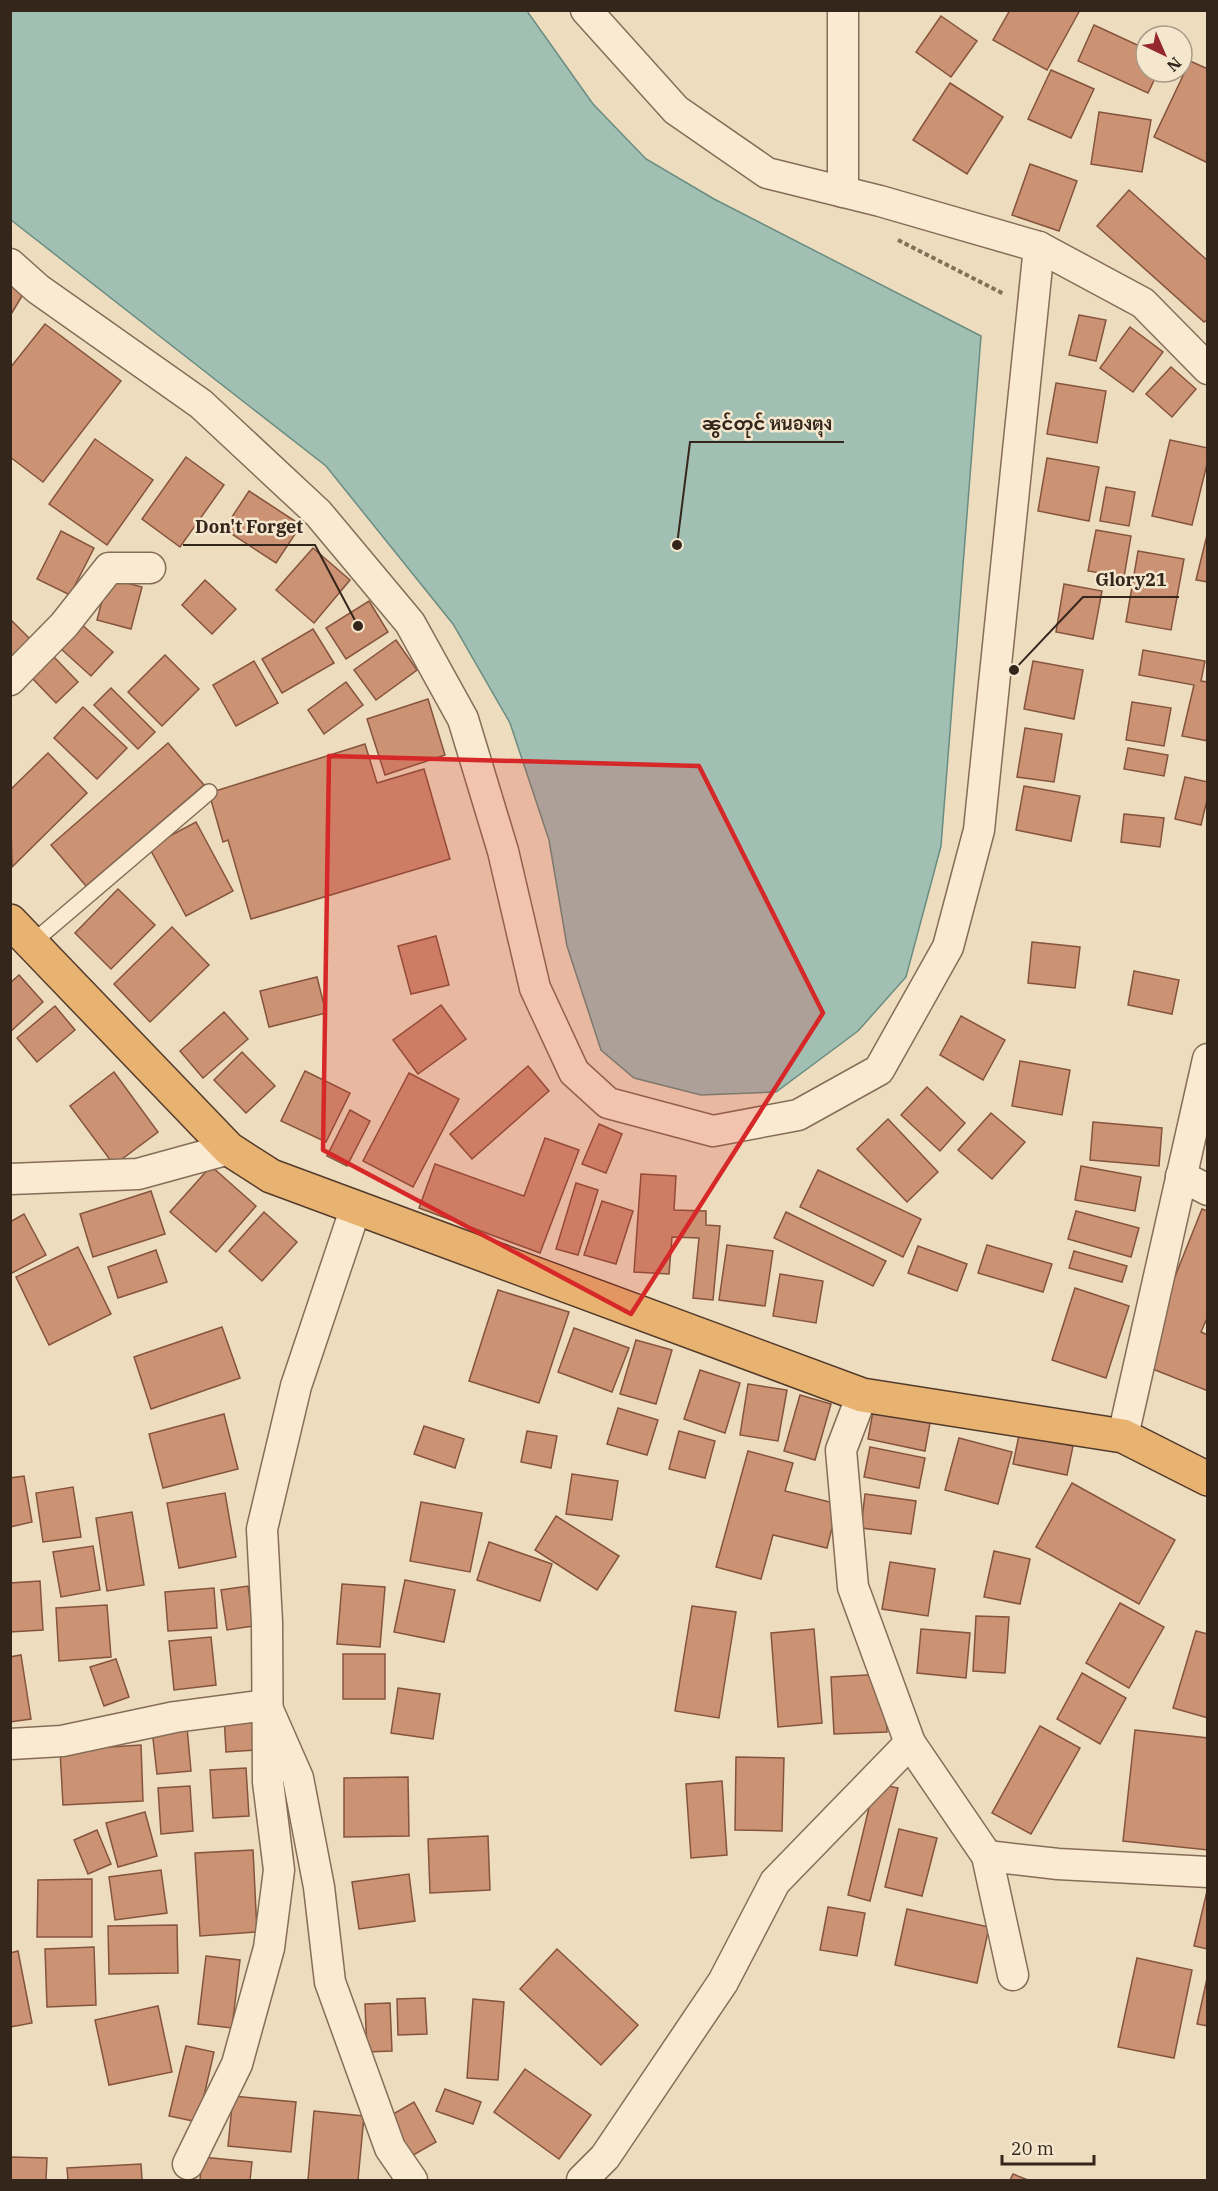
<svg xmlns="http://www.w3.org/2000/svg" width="1218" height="2191" font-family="'IBM Plex Serif','Noto Sans Myanmar',Sarabun,serif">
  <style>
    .water { fill: #a2bfb4; stroke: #698d81; stroke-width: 1.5 }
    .building { fill: #cc9274; stroke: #85543d; stroke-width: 1.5 }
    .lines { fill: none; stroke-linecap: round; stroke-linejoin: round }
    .service-casing { stroke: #866d57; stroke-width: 18 }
    .minor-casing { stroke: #866d57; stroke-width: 33 }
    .trunk-casing { stroke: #533b2c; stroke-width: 36 }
    .path { stroke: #866d57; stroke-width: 4; stroke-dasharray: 4.5 3; stroke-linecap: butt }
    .service { stroke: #f9ead1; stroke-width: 15 }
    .minor { stroke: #f9ead1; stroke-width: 30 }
    .trunk { stroke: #e8b271; stroke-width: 33 }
    .marked { fill: #d62828; fill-opacity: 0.2; stroke: #d62828; stroke-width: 4.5; stroke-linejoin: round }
    .leader { fill: none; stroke: #35261c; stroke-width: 2 }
    .callout-dot { fill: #35261c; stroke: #f5e7ce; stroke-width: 2 }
    .callout-label { font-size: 18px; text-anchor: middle; font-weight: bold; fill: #35261c; stroke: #f5e7ce; stroke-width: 5; stroke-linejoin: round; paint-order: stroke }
  </style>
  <rect width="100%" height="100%" fill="#eedcbe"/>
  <path class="water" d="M 10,11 L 527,11 L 593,104 L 646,159 L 714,199 L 981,336 L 941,846 L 906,977 L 858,1031 L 776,1092 L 701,1095 L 634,1078 L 601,1050 L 567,946 L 549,840 L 510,723 L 453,624 L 326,466 L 11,220 Z"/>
  <g class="building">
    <path d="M 1010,10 L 1080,10 L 1047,70 L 993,40 Z"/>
    <path d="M 941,16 L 977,41 L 951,77 L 916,52 Z"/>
    <path d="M 1094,25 L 1146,49 L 1146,72 L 1158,72 L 1148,93 L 1078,61 Z"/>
    <path d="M 1190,61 L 1208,69 L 1208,163 L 1154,137 Z"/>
    <path d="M 1051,70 L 1094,89 L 1071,138 L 1028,119 Z"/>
    <path d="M 950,83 L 1003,117 L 967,174 L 913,140 Z"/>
    <path d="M 1099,112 L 1151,120 L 1142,172 L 1091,164 Z"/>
    <path d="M 1030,164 L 1077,181 L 1059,231 L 1012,215 Z"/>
    <path d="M 1129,190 L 1208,261 L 1208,319 L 1204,322 L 1097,226 Z"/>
    <path d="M 10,283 L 25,291 L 10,316 Z"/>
    <path d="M 1079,315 L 1106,320 L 1096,361 L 1069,355 Z"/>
    <path d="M 45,324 L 121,381 L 43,482 L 10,457 L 10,368 Z"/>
    <path d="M 1130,327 L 1163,352 L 1133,392 L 1100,368 Z"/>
    <path d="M 1171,367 L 1196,389 L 1172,417 L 1146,394 Z"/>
    <path d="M 1056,383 L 1106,391 L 1097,443 L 1047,434 Z"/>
    <path d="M 95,439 L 153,480 L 107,545 L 49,504 Z"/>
    <path d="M 1170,440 L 1208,448 L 1208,460 L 1192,525 L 1152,516 Z"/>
    <path d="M 186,457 L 224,485 L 180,547 L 142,519 Z"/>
    <path d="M 1047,458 L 1099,467 L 1089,521 L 1038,511 Z"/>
    <path d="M 1106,487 L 1135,492 L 1129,526 L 1100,521 Z"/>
    <path d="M 249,491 L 301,525 L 276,563 L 224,529 Z"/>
    <path d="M 1096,530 L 1131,536 L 1124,577 L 1088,571 Z"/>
    <path d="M 61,531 L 94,548 L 70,595 L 37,579 Z"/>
    <path d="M 1208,531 L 1208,582 L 1196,580 Z"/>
    <path d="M 313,548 L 350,580 L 314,623 L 276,590 Z"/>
    <path d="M 1138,551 L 1184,559 L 1171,630 L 1126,622 Z"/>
    <path d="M 108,578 L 142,587 L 131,629 L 97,620 Z"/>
    <path d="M 205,580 L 236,609 L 212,634 L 182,605 Z"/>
    <path d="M 1064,584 L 1102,591 L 1093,639 L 1056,632 Z"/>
    <path d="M 369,601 L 388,632 L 346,659 L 326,628 Z"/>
    <path d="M 10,619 L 31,640 L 10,659 Z"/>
    <path d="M 81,624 L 113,652 L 91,676 L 60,648 Z"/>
    <path d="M 313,629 L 334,663 L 282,693 L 262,659 Z"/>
    <path d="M 396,640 L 417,670 L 376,700 L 354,670 Z"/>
    <path d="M 1143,650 L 1205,661 L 1201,681 L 1208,682 L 1208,741 L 1182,736 L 1194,685 L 1139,675 Z"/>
    <path d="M 165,655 L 199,689 L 162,726 L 128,692 Z"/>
    <path d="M 54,657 L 78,682 L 56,703 L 32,678 Z"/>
    <path d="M 254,661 L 278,703 L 236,726 L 213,685 Z"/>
    <path d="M 1033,661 L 1083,670 L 1074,719 L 1024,709 Z"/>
    <path d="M 346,682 L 363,705 L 324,734 L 308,710 Z"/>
    <path d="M 111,688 L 155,732 L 138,749 L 94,705 Z"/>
    <path d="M 428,699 L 445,755 L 385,775 L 367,719 Z"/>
    <path d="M 1132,702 L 1171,708 L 1164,746 L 1126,740 Z"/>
    <path d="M 83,707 L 127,748 L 97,779 L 54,738 Z"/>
    <path d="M 1025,728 L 1062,734 L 1054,782 L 1017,777 Z"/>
    <path d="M 168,743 L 204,785 L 86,886 L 51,845 Z"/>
    <path d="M 365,744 L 377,783 L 424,769 L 450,859 L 251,919 L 228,840 L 223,842 L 209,793 Z"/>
    <path d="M 1128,748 L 1168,755 L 1164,776 L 1124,769 Z"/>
    <path d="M 48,753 L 87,793 L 12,867 L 10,790 Z"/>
    <path d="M 1185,777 L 1208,782 L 1208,796 L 1201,825 L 1175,819 Z"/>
    <path d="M 1024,786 L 1080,796 L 1071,841 L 1016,830 Z"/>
    <path d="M 1124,814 L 1164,818 L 1160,847 L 1121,842 Z"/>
    <path d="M 196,822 L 233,891 L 186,916 L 149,847 Z"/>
    <path d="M 118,889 L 155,925 L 111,969 L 75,933 Z"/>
    <path d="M 172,927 L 209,965 L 150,1022 L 114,984 Z"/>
    <path d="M 436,936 L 449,985 L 411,994 L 398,946 Z"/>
    <path d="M 1032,942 L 1080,947 L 1075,988 L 1028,983 Z"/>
    <path d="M 1134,971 L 1179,980 L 1172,1014 L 1128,1005 Z"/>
    <path d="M 19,975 L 43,1002 L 10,1032 L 10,983 Z"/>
    <path d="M 317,977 L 326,1013 L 269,1027 L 260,991 Z"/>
    <path d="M 441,1005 L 466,1039 L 418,1074 L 393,1040 Z"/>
    <path d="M 55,1006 L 75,1030 L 37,1062 L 17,1038 Z"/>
    <path d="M 224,1012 L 248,1039 L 203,1078 L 180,1051 Z"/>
    <path d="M 961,1016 L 1005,1040 L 983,1080 L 940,1055 Z"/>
    <path d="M 242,1052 L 275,1086 L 246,1113 L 214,1080 Z"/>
    <path d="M 1020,1061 L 1070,1070 L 1062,1115 L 1012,1106 Z"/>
    <path d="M 528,1066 L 549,1091 L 472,1159 L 450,1134 Z"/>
    <path d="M 305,1071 L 350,1093 L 326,1142 L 281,1121 Z"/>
    <path d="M 114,1072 L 158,1132 L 114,1165 L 70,1106 Z"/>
    <path d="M 409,1073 L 459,1099 L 413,1187 L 363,1161 Z"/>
    <path d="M 927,1087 L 965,1123 L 940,1151 L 901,1115 Z"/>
    <path d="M 350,1110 L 370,1121 L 347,1166 L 327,1156 Z"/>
    <path d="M 991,1113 L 1025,1142 L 992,1179 L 958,1150 Z"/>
    <path d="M 888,1119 L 938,1172 L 907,1202 L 857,1149 Z"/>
    <path d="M 1093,1122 L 1162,1128 L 1159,1166 L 1090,1160 Z"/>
    <path d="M 599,1124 L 622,1134 L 606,1173 L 582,1164 Z"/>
    <path d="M 545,1138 L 579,1150 L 540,1253 L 419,1208 L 435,1164 L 524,1196 Z"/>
    <path d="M 211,1166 L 256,1206 L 216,1252 L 170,1212 Z"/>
    <path d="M 1081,1166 L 1141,1177 L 1135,1211 L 1075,1200 Z"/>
    <path d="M 818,1170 L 921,1219 L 903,1257 L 800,1207 Z"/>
    <path d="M 641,1174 L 676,1176 L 674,1210 L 706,1211 L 706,1225 L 720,1226 L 713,1300 L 693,1298 L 699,1238 L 672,1237 L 669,1274 L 634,1272 Z"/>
    <path d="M 576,1183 L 598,1190 L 578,1255 L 556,1249 Z"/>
    <path d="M 151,1191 L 165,1234 L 93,1257 L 80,1214 Z"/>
    <path d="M 602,1201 L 633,1211 L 616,1264 L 584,1255 Z"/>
    <path d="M 1202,1209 L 1208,1211 L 1208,1316 L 1201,1332 L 1208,1335 L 1208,1391 L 1140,1364 Z"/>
    <path d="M 1076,1211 L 1139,1228 L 1131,1257 L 1068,1239 Z"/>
    <path d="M 264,1212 L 297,1242 L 262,1281 L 229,1251 Z"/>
    <path d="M 786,1212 L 886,1261 L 873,1286 L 774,1238 Z"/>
    <path d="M 24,1214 L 46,1255 L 10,1274 L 10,1222 Z"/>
    <path d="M 727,1245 L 773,1251 L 765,1306 L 719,1300 Z"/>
    <path d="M 987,1245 L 1052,1264 L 1043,1292 L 978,1273 Z"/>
    <path d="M 918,1246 L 967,1264 L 957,1291 L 908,1273 Z"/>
    <path d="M 78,1247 L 111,1314 L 49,1345 L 16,1277 Z"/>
    <path d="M 156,1250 L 167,1282 L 118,1298 L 108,1267 Z"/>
    <path d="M 1074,1251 L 1127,1266 L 1122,1282 L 1069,1268 Z"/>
    <path d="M 780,1274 L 823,1281 L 816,1323 L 773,1316 Z"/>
    <path d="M 1075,1288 L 1129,1306 L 1106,1378 L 1052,1360 Z"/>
    <path d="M 498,1290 L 569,1312 L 539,1403 L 469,1381 Z"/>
    <path d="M 222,1327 L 240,1378 L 151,1409 L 134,1357 Z"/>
    <path d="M 574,1328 L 629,1348 L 612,1392 L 558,1372 Z"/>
    <path d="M 636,1340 L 672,1350 L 656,1404 L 620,1394 Z"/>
    <path d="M 700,1370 L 740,1383 L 725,1433 L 684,1419 Z"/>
    <path d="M 748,1384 L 787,1390 L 778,1441 L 740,1435 Z"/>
    <path d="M 800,1395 L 831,1404 L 815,1460 L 784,1451 Z"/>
    <path d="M 618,1408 L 658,1420 L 647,1455 L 607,1444 Z"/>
    <path d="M 873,1411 L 930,1423 L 925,1451 L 868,1439 Z"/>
    <path d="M 224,1414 L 238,1469 L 163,1488 L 149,1434 Z"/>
    <path d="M 424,1426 L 464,1439 L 455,1468 L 414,1454 Z"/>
    <path d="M 527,1431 L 557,1436 L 551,1468 L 521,1462 Z"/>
    <path d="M 679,1431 L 715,1441 L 705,1478 L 669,1469 Z"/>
    <path d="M 1019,1435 L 1073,1446 L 1067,1475 L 1013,1464 Z"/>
    <path d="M 959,1438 L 1012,1452 L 998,1504 L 945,1490 Z"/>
    <path d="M 870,1447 L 925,1458 L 919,1488 L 864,1477 Z"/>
    <path d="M 748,1451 L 793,1463 L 785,1491 L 838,1504 L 827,1548 L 773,1535 L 761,1579 L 716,1567 Z"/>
    <path d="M 572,1474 L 618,1481 L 612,1520 L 566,1514 Z"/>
    <path d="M 24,1476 L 32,1522 L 10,1527 L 10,1478 Z"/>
    <path d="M 1072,1483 L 1175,1540 L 1139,1604 L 1036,1547 Z"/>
    <path d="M 73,1487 L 81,1537 L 43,1542 L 36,1493 Z"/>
    <path d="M 225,1493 L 236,1557 L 179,1568 L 167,1503 Z"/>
    <path d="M 865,1494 L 916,1501 L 911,1534 L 861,1528 Z"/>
    <path d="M 421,1502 L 482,1513 L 470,1572 L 410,1561 Z"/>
    <path d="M 132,1512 L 144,1585 L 107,1591 L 96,1518 Z"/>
    <path d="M 556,1516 L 619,1556 L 597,1590 L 535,1550 Z"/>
    <path d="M 489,1542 L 552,1564 L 540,1601 L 477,1580 Z"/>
    <path d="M 93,1546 L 100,1590 L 61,1597 L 53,1552 Z"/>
    <path d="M 994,1551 L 1030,1559 L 1020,1604 L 984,1597 Z"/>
    <path d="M 890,1562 L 935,1569 L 928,1616 L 882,1609 Z"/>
    <path d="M 405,1580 L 455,1590 L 444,1642 L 394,1632 Z"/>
    <path d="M 40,1581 L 43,1630 L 10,1632 L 10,1583 Z"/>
    <path d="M 342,1584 L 385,1587 L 380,1647 L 337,1644 Z"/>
    <path d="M 248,1586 L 253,1626 L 227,1630 L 221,1590 Z"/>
    <path d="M 214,1588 L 217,1628 L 168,1631 L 165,1592 Z"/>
    <path d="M 1120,1603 L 1164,1627 L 1129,1688 L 1086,1663 Z"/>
    <path d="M 107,1605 L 111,1657 L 59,1661 L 56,1608 Z"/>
    <path d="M 692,1606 L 736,1612 L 719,1718 L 675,1711 Z"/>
    <path d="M 976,1616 L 1009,1617 L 1005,1673 L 973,1671 Z"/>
    <path d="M 814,1629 L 822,1723 L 778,1727 L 771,1633 Z"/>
    <path d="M 921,1629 L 970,1633 L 966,1678 L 917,1673 Z"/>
    <path d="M 1196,1631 L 1208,1634 L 1208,1718 L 1173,1708 Z"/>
    <path d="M 211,1637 L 216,1685 L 174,1690 L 169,1641 Z"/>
    <rect x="343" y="1654" width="42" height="45"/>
    <path d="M 21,1655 L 31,1719 L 10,1722 L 10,1657 Z"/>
    <path d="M 116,1659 L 129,1697 L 104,1706 L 90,1667 Z"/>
    <path d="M 1082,1673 L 1126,1698 L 1100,1744 L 1057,1719 Z"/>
    <path d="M 884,1674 L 887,1732 L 834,1734 L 831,1677 Z"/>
    <path d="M 398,1688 L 440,1694 L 433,1739 L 391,1733 Z"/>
    <path d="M 256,1713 L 257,1750 L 226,1752 L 224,1714 Z"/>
    <path d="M 1040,1726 L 1080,1748 L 1031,1834 L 992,1813 Z"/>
    <path d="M 187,1727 L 191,1771 L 157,1774 L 152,1730 Z"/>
    <path d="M 1135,1730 L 1208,1738 L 1208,1850 L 1123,1841 Z"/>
    <path d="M 141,1745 L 143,1801 L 63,1805 L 60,1750 Z"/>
    <path d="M 736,1757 L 784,1758 L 782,1831 L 735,1830 Z"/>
    <path d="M 246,1768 L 249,1816 L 213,1818 L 210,1770 Z"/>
    <path d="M 408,1777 L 409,1836 L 344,1837 L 344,1778 Z"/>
    <path d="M 722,1781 L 727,1855 L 691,1858 L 686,1784 Z"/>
    <path d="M 875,1783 L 898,1788 L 870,1901 L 848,1895 Z"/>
    <path d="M 190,1786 L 193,1831 L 161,1834 L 158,1788 Z"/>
    <path d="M 145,1812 L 157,1856 L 118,1867 L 106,1823 Z"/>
    <path d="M 899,1829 L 937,1838 L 922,1896 L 885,1887 Z"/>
    <path d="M 97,1830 L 111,1864 L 88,1874 L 74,1840 Z"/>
    <path d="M 488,1836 L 490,1890 L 430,1893 L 428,1839 Z"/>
    <path d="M 253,1850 L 257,1932 L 200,1936 L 195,1853 Z"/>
    <path d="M 161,1870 L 167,1913 L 115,1920 L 109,1877 Z"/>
    <path d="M 409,1874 L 415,1921 L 359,1929 L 352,1882 Z"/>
    <path d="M 92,1879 L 92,1937 L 37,1937 L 38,1880 Z"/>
    <path d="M 1208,1887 L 1208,1949 L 1194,1946 Z"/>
    <path d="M 828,1907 L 865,1913 L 857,1956 L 820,1950 Z"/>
    <path d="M 907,1909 L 989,1927 L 977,1983 L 895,1965 Z"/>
    <path d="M 177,1925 L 178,1973 L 109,1974 L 108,1926 Z"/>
    <path d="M 94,1947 L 96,2005 L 47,2007 L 45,1949 Z"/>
    <path d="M 557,1949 L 638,2025 L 601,2065 L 520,1989 Z"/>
    <path d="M 18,1951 L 32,2023 L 10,2027 L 10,1953 Z"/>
    <path d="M 206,1956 L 240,1960 L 232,2028 L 198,2024 Z"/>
    <path d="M 1137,1958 L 1192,1970 L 1174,2058 L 1118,2047 Z"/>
    <path d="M 1208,1974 L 1208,2026 L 1197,2024 Z"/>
    <path d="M 425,1998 L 427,2034 L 398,2035 L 397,1999 Z"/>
    <path d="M 473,1999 L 504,2002 L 498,2080 L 467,2078 Z"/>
    <path d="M 390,2003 L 392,2051 L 367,2052 L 365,2004 Z"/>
    <path d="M 158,2006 L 172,2072 L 109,2085 L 95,2020 Z"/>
    <path d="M 186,2046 L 214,2052 L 198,2122 L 169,2116 Z"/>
    <path d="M 525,2069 L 591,2115 L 559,2159 L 494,2112 Z"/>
    <path d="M 445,2089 L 481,2102 L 473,2124 L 436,2111 Z"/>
    <path d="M 233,2096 L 296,2102 L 291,2152 L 228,2146 Z"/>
    <path d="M 414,2102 L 436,2142 L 410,2157 L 388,2117 Z"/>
    <path d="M 314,2111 L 364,2116 L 358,2180 L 308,2180 Z"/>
    <path d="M 10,2157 L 47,2158 L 46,2180 L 10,2180 Z"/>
    <path d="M 202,2157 L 252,2162 L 250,2180 L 200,2180 Z"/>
    <path d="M 141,2164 L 142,2180 L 68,2180 L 67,2168 Z"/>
    <path d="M 1013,2174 L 1028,2180 L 1010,2180 Z"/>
  </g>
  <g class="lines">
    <g class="service-casing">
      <path id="service" d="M 32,943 L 209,792"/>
    </g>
    <g class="minor-casing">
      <g id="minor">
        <path d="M 586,10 L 676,110 L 767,173 L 880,201 L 1039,247 L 1143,303 L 1208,369"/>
        <path d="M 843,10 L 843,192"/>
        <path d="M 10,264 L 38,289 L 201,404 L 318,513 L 410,623 L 463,719 L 503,851 L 535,988 L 574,1072 L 608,1103 L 713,1131 L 798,1115 L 879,1070 L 948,947 L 979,830 L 1039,247"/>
        <path d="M 10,680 L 64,625 L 109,568 L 150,568"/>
        <path d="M 1181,1176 L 1208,1190"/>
        <path d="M 10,1179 L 138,1174 L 229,1149"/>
        <path d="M 862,1395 L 841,1450 L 853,1587 L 910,1743 L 987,1856 L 1013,1975"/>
        <path d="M 1123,1436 L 1208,1059"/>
        <path d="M 10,1744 L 62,1741 L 175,1717 L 266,1705 L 298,1778 L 319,1887 L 330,1982 L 390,2148 L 412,2180"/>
        <path d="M 987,1856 L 1058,1864 L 1208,1872"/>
        <path d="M 188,2164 L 237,2064 L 269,1948 L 279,1870 L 268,1782 L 267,1622 L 262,1529 L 296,1386 L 356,1207"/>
        <path d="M 582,2180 L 605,2157 L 723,1982 L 775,1882 L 910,1743"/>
      </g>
    </g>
    <g class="trunk-casing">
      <path id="trunk" d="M 10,921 L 229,1149 L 271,1176 L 862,1395 L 1123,1436 L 1208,1479"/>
    </g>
    <path class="path" d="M 898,240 L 1004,294"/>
    <use href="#service" class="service"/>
    <use href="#minor" class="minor"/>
    <use href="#trunk" class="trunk"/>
  </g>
  <path class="marked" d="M 329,756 L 699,766 L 823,1013 L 631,1314 L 323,1150 Z"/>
  <path class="leader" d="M677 545L690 442H844M358 626L315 545H183M1014 670L1083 597H1179"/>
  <g class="callout-dot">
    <circle cx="677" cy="545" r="6"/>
    <circle cx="358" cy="626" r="6"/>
    <circle cx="1014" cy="670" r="6"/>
  </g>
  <g class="callout-label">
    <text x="767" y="430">ၼွင်တုင် หนองตุง</text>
    <text x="249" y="533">Don't Forget</text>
    <text x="1131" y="586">Glory21</text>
  </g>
  <rect width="1218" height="2191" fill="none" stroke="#35261c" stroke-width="24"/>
  <g transform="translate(1164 54) rotate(136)"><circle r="28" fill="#f5e7ce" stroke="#a89a87" stroke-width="1.5"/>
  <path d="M0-4.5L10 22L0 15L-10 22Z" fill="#95272f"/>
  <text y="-9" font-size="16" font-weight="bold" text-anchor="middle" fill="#35261c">N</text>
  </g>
  <path d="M1002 2155v9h92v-9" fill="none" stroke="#35261c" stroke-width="3"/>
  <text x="1011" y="2155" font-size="18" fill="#35261c" stroke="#f5e7ce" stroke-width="4.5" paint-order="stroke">20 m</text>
</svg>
